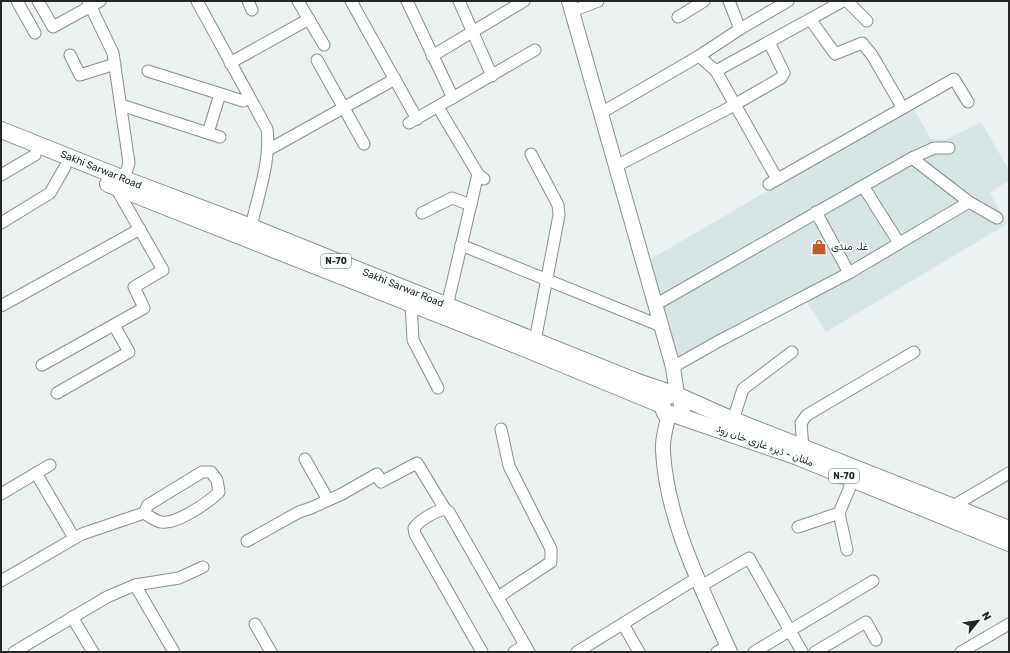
<svg xmlns="http://www.w3.org/2000/svg" width="1010" height="653" font-family="Rubik,'Noto Naskh Arabic',sans-serif">
  <style>
    .built { fill: #d7e6e5 }
    .lines { fill: none; stroke-linecap: round; stroke-linejoin: round }
    .minor-casing { stroke: #898e8e; stroke-width: 13 }
    .major-casing { stroke: #898e8e; stroke-width: 16 }
    .highway-casing { stroke: #898e8e; stroke-width: 18 }
    .minor { stroke: #fff; stroke-width: 11 }
    .major { stroke: #fff; stroke-width: 14 }
    .highway { stroke: #fff; stroke-width: 16 }
    .labels { text-anchor: middle; dominant-baseline: central; stroke-width: 3; stroke-linejoin: round; paint-order: stroke }
    .shield { fill: #f9fefe; stroke: #656868; stroke-width: 1 }
    .shield-label { font-size: 9px; font-weight: bold; fill: #252727 }
    .street-label { font-size: 10px; fill: #252727; stroke: #f9fefe }
    .poi-label { font-size: 10px; fill: #252727; stroke: #f9fefe; text-anchor: start }
  </style>
  <rect width="100%" height="100%" fill="#ebf1f1"/>
  <path class="built" d="M 912,106 L 931,139 L 945,140 L 981,122 L 1009,170 L 1009,180 L 990,193 L 1007,224 L 826,332 L 804,298 L 679,368 L 651,259 Z"/>
  <g class="lines">
    <g class="minor-casing">
      <g id="minor">
        <path d="M 17,1 L 35,33"/>
        <path d="M 38,1 L 53,27 L 100,1"/>
        <path d="M 88,1 L 113,53 L 129,163 L 124,179"/>
        <path d="M 197,1 L 267,129 C 271,161 258,195 251,227"/>
        <path d="M 248,1 L 252,10"/>
        <path d="M 298,1 L 324,45"/>
        <path d="M 351,1 L 417,119"/>
        <path d="M 407,1 L 453,98"/>
        <path d="M 459,1 L 492,76"/>
        <path d="M 729,1 L 740,29"/>
        <path d="M 847,1 L 867,21"/>
        <path d="M 572,11 L 598,1"/>
        <path d="M 678,17 L 704,1"/>
        <path d="M 810,19 L 835,54 L 862,43 L 872,55 L 902,107"/>
        <path d="M 70,55 L 80,75 L 115,64"/>
        <path d="M 432,56 L 524,1"/>
        <path d="M 699,56 L 716,71 L 777,179"/>
        <path d="M 317,60 L 364,144"/>
        <path d="M 230,63 L 309,19"/>
        <path d="M 148,71 L 243,101 L 249,98"/>
        <path d="M 716,71 L 843,1"/>
        <path d="M 121,105 L 220,137"/>
        <path d="M 438,107 L 478,174 L 484,179"/>
        <path d="M 601,113 L 699,56 L 740,29 L 788,1"/>
        <path d="M 409,123 L 535,50"/>
        <path d="M 208,133 L 220,94"/>
        <path d="M 268,150 L 395,79"/>
        <path d="M 531,154 L 558,205 L 559,215 L 535,341"/>
        <path d="M 912,158 L 969,202 L 997,218"/>
        <path d="M 616,166 L 727,109 L 781,78 L 784,73 L 769,42"/>
        <path d="M 1,175 L 35,155"/>
        <path d="M 769,184 L 954,79 L 968,102"/>
        <path d="M 863,186 L 899,243"/>
        <path d="M 816,212 L 849,273"/>
        <path d="M 422,213 L 452,198 L 471,205"/>
        <path d="M 1,223 L 50,193 L 65,167"/>
        <path d="M 461,245 L 661,326"/>
        <path d="M 411,304 L 413,340 L 438,388"/>
        <path d="M 655,305 L 912,158 L 934,148 L 949,148"/>
        <path d="M 1,306 L 140,229"/>
        <path d="M 447,306 L 478,174"/>
        <path d="M 42,365 L 144,308 L 134,287 L 163,270 L 116,188"/>
        <path d="M 673,367 L 719,341 L 849,273 L 969,202"/>
        <path d="M 57,393 L 129,352 L 114,325"/>
        <path d="M 733,420 L 743,389 L 792,352"/>
        <path d="M 803,448 L 801,423 L 807,415 L 914,352"/>
        <path d="M 305,459 L 328,500"/>
        <path d="M 36,473 L 74,538"/>
        <path d="M 1,494 L 50,465"/>
        <path d="M 953,506 L 1009,473"/>
        <path d="M 445,509 C 435,511 420,520 414,528 L 415,534 L 482,652"/>
        <path d="M 798,527 L 839,513"/>
        <path d="M 247,541 L 299,512 L 311,508 L 342,494 L 377,474 L 381,482 L 417,463 L 445,509 L 449,512 L 529,652"/>
        <path d="M 847,550 L 839,513 L 853,480"/>
        <path d="M 1,581 L 82,534 L 144,513 C 149,516 155,521 161,522 C 176,525 209,502 219,492 L 217,480 L 211,472 L 202,472 L 148,505 L 144,513"/>
        <path d="M 135,585 L 174,652"/>
        <path d="M 701,586 L 749,558 L 802,652"/>
        <path d="M 498,597 L 551,562 L 551,549 L 509,466 L 501,429"/>
        <path d="M 72,617 L 93,652"/>
        <path d="M 255,624 L 271,652"/>
        <path d="M 623,624 L 639,652"/>
        <path d="M 14,652 L 107,597 L 135,585 L 179,578 L 203,567"/>
        <path d="M 514,652 L 525,645"/>
        <path d="M 577,652 L 697,578"/>
        <path d="M 717,652 L 728,646"/>
        <path d="M 754,652 L 873,581"/>
        <path d="M 815,652 L 866,622 L 876,640"/>
        <path d="M 961,652 L 1009,624"/>
      </g>
    </g>
    <g class="major-casing">
      <g id="major">
        <path d="M 569,1 L 673,367 L 677,395"/>
        <path d="M 669,415 C 666,426 662,439 663,451 C 667,522 702,588 730,652"/>
      </g>
    </g>
    <g class="highway-casing">
      <g id="highway">
        <path d="M 1,130 L 124,179 L 251,227 L 635,381 L 679,396 L 683,405 L 682,409 L 676,415 L 665,413 L 662,405 L 664,398 L 671,394"/>
        <path d="M 108,184 L 526,349 L 662,405"/>
        <path d="M 681,397 L 733,420 L 1009,529"/>
        <path d="M 676,415 L 798,457 L 1009,543"/>
      </g>
    </g>
    <use href="#minor" class="minor"/>
    <use href="#major" class="major"/>
    <use href="#highway" class="highway"/>
  </g>
  <defs>
    <g id="shop-bare" transform="scale(1.2)"><path d="M-5-2.5h2.3a2.7 3.5 0 0 1 5.4 0H5L5.5 6h-11ZM-1.5-2.5h3a1.5 2.3 0 0 0-3 0Z" fill="#c05d26" stroke="#f9fefe" stroke-width="2.5" paint-order="stroke"/></g>
  </defs>
  <g fill-rule="evenodd">
    <use href="#shop-bare" x="819" y="247"/>
  </g>
  <g class="labels">
    <g class="shield">
      <rect x="321" y="254" width="30" height="14" rx="3"/>
      <rect x="829" y="469" width="30" height="14" rx="3"/>
    </g>
    <g class="shield-label">
      <text x="336" y="261">N-70</text>
      <text x="844" y="476">N-70</text>
    </g>
    <g class="street-label">
      <text transform="translate(101 170) rotate(22)">Sakhi Sarwar Road</text>
      <text transform="translate(403 288) rotate(22)">Sakhi Sarwar Road</text>
      <text transform="translate(765 446) rotate(20)">ملتان - ڈیرہ غازی خان روڈ</text>
    </g>
    <g class="poi-label">
      <text x="831" y="247">غلہ منڈی</text>
    </g>
  </g>
  <rect width="1010" height="653" fill="none" stroke="#252727" stroke-width="4"/>
  <g transform="translate(978 621) rotate(60)" stroke="#f9fefe" stroke-width="3" paint-order="stroke">
  <path d="M0-3L7 15L0 10L-7 15Z" fill="#252727"/>
  <text y="-6" font-size="11" font-weight="bold" text-anchor="middle" fill="#252727">N</text>
  </g>
</svg>
